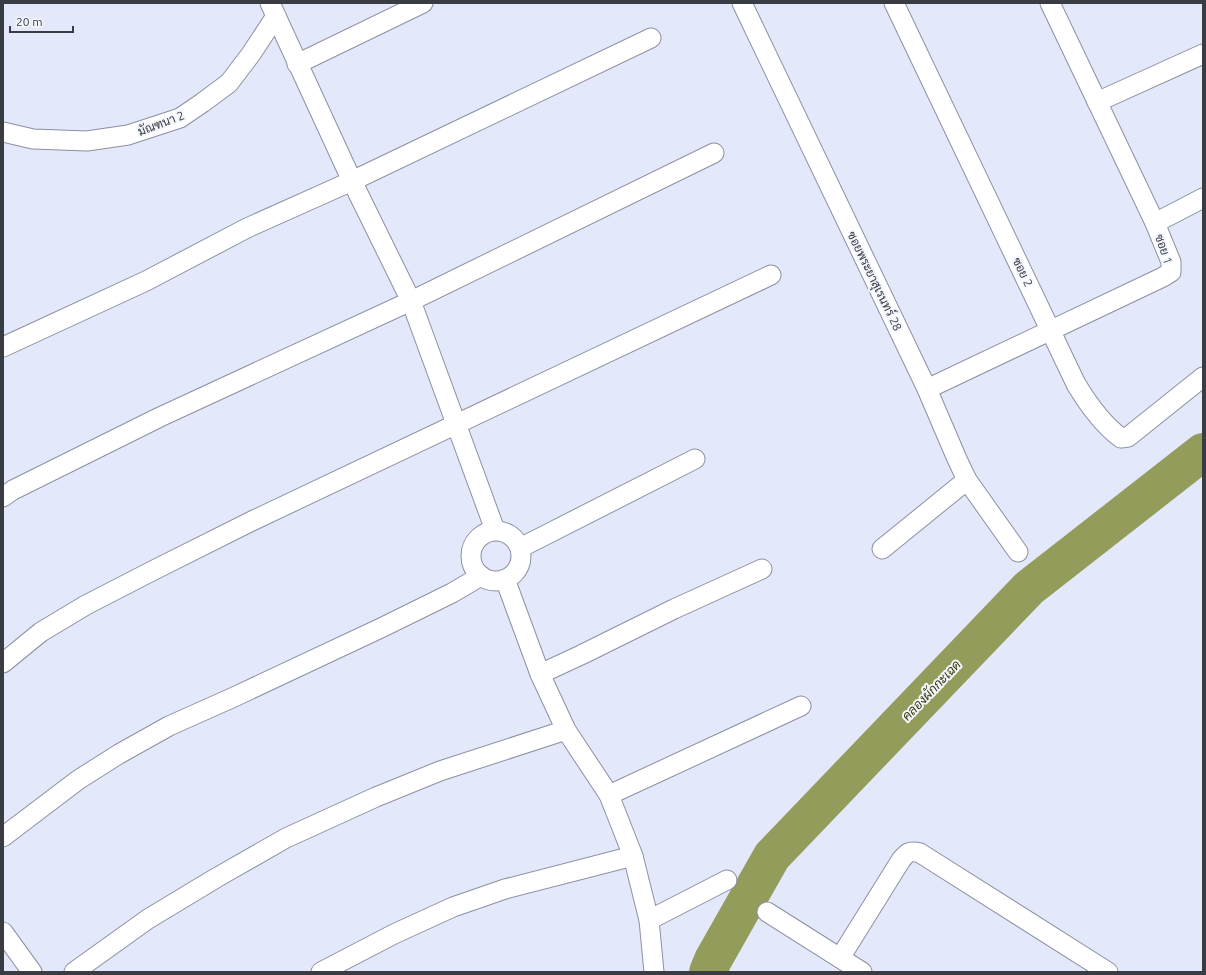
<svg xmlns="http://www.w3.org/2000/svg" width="1206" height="975" font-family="Ubuntu,Sarabun,sans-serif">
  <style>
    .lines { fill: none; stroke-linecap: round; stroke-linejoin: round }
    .river { stroke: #939c5b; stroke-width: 38 }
    .minor-casing { stroke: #8c90a1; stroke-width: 21 }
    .minor { stroke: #fff; stroke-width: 19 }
    .labels { text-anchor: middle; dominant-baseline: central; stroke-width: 4; stroke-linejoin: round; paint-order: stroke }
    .street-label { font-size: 12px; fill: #3a3c43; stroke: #f4f6fe }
    .water-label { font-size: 13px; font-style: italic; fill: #383d09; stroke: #f4f6fe }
  </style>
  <rect width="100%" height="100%" fill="#e3e8fb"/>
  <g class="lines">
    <path class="river" d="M 708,972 L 713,960 L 772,856 L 1029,588 L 1203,452"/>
    <g class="minor-casing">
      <g id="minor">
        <path d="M 270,3 L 352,181 L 411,301 L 495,530"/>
        <path d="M 742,3 L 927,389 L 957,459 L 967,480 L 1018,552"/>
        <path d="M 894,3 L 1076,384 C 1088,404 1102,424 1121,438 L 1128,437 L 1203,377"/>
        <path d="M 297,64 L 423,3"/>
        <path d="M 1097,102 L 1203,54"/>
        <path d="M 3,132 L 33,139 L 87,141 L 128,135 L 180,118 L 202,103 L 229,83 L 251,54 L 276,16"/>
        <path d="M 1155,223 L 1203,198"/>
        <path d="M 3,347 L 146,281 L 247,228 L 352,181 L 651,38"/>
        <path d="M 927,389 L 1163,277 L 1171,272 L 1171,262 L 1155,223 L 1050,3"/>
        <path d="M 3,497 L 13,490 L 160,417 L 411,301 L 714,153"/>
        <circle cx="496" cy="556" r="25"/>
        <path d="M 520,548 L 695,459"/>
        <path d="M 882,549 L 967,480"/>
        <path d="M 505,579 L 540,674 L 566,730 L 609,795 L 633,856 L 649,920 L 654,972"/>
        <path d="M 3,663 L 41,632 L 86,605 L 156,569 L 254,520 L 771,275"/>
        <path d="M 540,674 L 581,655 L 674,609 L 762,569"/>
        <path d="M 609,795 L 801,706"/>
        <path d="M 3,837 L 78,780 L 119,754 L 169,726 L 234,697 L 383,627 L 452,593 L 481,576"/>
        <path d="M 767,912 L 862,972"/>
        <path d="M 649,920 L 727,880"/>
        <path d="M 3,932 L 32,972"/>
        <path d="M 840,958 L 901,860 C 907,853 909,850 920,853 L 1108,972"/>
        <path d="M 74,972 L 148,919 L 216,878 L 286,838 L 376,797 L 440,771 L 566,730"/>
        <path d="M 321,972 L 394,934 L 453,907 L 505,889 L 633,856"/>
      </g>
    </g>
    <use href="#minor" class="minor"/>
  </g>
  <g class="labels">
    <g class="street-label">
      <text transform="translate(161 123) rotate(-21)">มัณฑนา 2</text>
      <text transform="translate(1164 249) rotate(71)">ซอย 1</text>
      <text transform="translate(1023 272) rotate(64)">ซอย 2</text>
      <text transform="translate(875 281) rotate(64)">ซอยพระยาสุเรนทร์ 28</text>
    </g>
    <g class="water-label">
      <text transform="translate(931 690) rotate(-46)">คลองผักกะเฉด</text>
    </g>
  </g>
  <rect width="1206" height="975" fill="none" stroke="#3a3c43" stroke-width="8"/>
  <path d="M10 26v6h63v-6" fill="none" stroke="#3a3c43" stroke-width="2"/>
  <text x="16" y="26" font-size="12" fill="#3a3c43" stroke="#f4f6fe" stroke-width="3" paint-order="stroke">20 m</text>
</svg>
